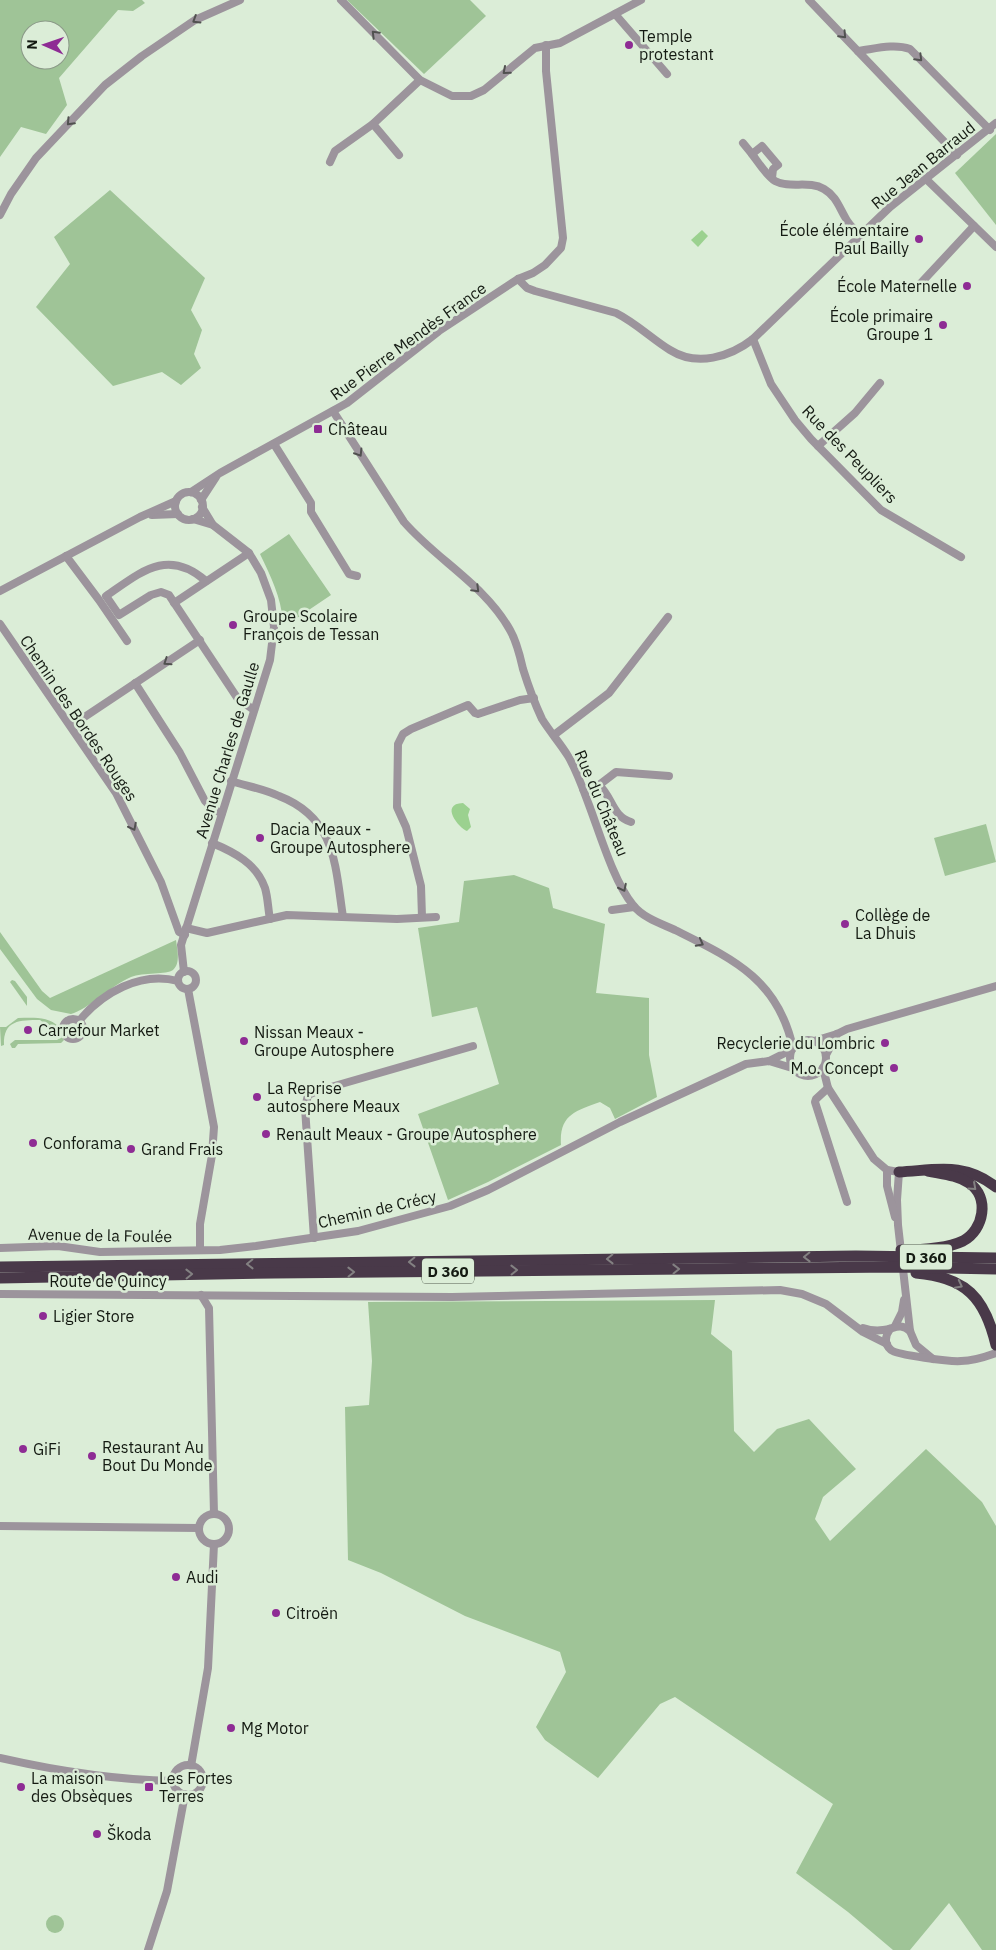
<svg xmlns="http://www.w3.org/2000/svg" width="996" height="1950" font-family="'IBM Plex Sans',sans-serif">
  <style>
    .green { fill: #9fc497; fill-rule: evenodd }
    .water { fill: #9bd18f }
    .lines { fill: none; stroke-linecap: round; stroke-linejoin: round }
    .minor { stroke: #9c949c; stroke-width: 8 }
    .highway { stroke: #493949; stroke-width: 11 }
    .oneway { stroke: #515150 }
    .oneway2 { stroke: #838182 }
    .poi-dot { fill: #8e2c94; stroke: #dbedd7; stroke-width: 2 }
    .labels { text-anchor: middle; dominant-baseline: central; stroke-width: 5; stroke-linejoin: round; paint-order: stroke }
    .shield { fill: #dbedd7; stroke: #50594d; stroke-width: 1 }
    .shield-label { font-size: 15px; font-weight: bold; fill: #141a12 }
    .poi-label { font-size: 16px; fill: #141a12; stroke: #dbedd7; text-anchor: start }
    .street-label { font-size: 16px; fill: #141a12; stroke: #dbedd7 }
  </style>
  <rect width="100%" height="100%" fill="#dbedd7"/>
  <g class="green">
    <path d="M 0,0 L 142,0 L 145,3 L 133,11 L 118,10 L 59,78 L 67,105 L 46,134 L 21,127 L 0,157 ZM 30,30 L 60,30 L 60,60 L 30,60 Z"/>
    <path d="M 347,0 L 470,0 L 486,16 L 424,74 Z"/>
    <path d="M 996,134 L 996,225 L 955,173 Z"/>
    <path d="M 110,190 L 205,278 L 191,310 L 202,330 L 194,354 L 201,368 L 181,385 L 162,372 L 113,386 L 36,307 L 70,264 L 54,237 Z"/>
    <path d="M 289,534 L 331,595 L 291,622 L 283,622 C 281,597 271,577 260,554 Z"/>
    <path d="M 986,824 L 996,862 L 945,876 L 934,838 Z"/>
    <path d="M 514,875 L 549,888 L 553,908 L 605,924 L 596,993 L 649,998 L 649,1055 L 657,1097 L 615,1119 L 610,1108 L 600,1102 C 575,1111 559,1115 561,1145 L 488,1182 L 448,1200 L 418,1114 L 499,1084 L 477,1007 L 432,1017 L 418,928 L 459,922 L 464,881 Z"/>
    <path d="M 0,932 L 42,991 L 50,998 L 176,940 C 177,949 181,963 173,970 C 167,975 143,972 131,977 C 112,985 87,1010 71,1014 L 51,1010 L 37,999 L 0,949 Z"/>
    <path d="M 12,980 L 15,981 L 27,997 L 27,1006 L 10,982 Z"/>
    <path d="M 18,1018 C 33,1018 48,1016 59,1027 L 59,1032 L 57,1034 L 53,1027 L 50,1028 L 40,1020 C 20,1020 3,1020 4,1045 L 1,1046 L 0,1027 L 6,1027 Z"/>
    <path d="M 62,1037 L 64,1040 L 61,1043 L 18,1044 L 15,1048 L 12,1048 L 10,1044 L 15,1040 L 57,1040 Z"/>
    <path d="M 715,1300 L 711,1334 L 732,1351 L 734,1431 L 754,1452 L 777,1429 L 809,1419 L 856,1469 L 823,1497 L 815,1519 L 830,1541 L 926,1449 L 982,1502 L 996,1526 L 996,1950 L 982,1950 L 949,1903 L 910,1950 L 893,1950 L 848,1912 L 796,1873 L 833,1804 L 675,1697 L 660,1704 L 598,1778 L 545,1740 L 536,1727 L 566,1672 L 560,1652 L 465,1616 L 381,1573 L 348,1560 L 345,1407 L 369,1405 L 372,1361 L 368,1302 Z"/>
    <circle cx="55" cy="1924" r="9"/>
  </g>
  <g class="water">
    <path d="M 702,230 L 708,236 L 698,247 L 691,240 Z"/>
    <path d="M 463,803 L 470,809 L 468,815 L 471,827 L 467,831 C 459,828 439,804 463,803 Z"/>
  </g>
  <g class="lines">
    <g class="minor">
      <path d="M 341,0 L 420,80 L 452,96 L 471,96 L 484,90 L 535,48 L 560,43 L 641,0"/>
      <path d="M 809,0 L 957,155"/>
      <path d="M 615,14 L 667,74"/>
      <path d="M 858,51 C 874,49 894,43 910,49 L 990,130"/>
      <path d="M 373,124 L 399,155"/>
      <path d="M 743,143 L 752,154"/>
      <path d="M 330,162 L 335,151 L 373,124 L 420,80"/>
      <path d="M 772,178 L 773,169 L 778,165 L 762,146 L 752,154 C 758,162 766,175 775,181 C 790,189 809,180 824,189 C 836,196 839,207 845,217 C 848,224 855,230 860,235"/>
      <path d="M 926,179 L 996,247"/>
      <path d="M 0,215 L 11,194 L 36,158 L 105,85 L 142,56 L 195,20 L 240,0"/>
      <path d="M 518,279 L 527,288 L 535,291 L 616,313 C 636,323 652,339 670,350 C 697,367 730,357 753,339 L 890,207 L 996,123"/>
      <path d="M 920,284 L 974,226"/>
      <path d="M 753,339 L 771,384 L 795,420 L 811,439 L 881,510 L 961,557"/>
      <path d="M 333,411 L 404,522 C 437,560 485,585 510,630 C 517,642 520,656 523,669 C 528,685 535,704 542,719 C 550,732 560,743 568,756 C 577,771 583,789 589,805 C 600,834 614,882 633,905 C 643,918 662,924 675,930 C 733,959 778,979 793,1048"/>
      <path d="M 274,444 L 311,503 L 311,512 L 349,574 L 357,576"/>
      <path d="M 818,446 L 855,413 L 880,383"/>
      <path d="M 191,492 L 220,473 L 347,403 L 439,331 L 518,279 L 533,273 L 545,265 L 561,248 L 563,238 L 546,71 L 546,45"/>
      <circle cx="189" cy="506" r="14"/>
      <path d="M 201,500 L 216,477"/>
      <path d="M 202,507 L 213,525"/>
      <path d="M 152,515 L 178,514"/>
      <path d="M 66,556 L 99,600 L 127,641"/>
      <path d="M 206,581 C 167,547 140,573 106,596 L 119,615 L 151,595 L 161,592 L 169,595 L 238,699 L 254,710"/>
      <path d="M 0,591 L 140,517 L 176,501"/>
      <path d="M 174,603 L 249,553"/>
      <path d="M 0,624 L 116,793 L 161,882 L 179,932 L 185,935"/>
      <path d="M 135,683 L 180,753 L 205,801 L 214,810 L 222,813"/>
      <path d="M 71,726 L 200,640"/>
      <path d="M 554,735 L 609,693 L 668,617"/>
      <path d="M 231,781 C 247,786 264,789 279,796 C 336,818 335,865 343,917"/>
      <path d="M 599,785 L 616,772 L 669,776"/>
      <path d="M 583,789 L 599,785 C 613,798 612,816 631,822"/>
      <path d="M 212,843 C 234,852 257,864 265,888 C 268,898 268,909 270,919"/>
      <path d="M 612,910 L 634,907"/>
      <path d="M 422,917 L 421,886 L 406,827 L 397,807 L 398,744 L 403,734 L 411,729 L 468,705 L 475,713 L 478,714 L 520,700 L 534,698"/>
      <path d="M 186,928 L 207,933 L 287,915 L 397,919 L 436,917"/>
      <circle cx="187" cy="980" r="9"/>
      <path d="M 184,972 L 181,945 L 270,660 L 274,627 L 271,600 L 261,573 L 249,553 L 213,525 L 193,519"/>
      <path d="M 188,989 L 214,1127 L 212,1155 L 200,1224 L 200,1250"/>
      <circle cx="73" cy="1029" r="10"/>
      <path d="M 79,1021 C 102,993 140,971 178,981"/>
      <circle cx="808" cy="1058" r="18"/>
      <path d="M 814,1041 L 837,1034 L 847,1029 L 996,986"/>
      <path d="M 826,1055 L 837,1034"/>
      <path d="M 769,1061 L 791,1050"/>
      <path d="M 823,1068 L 828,1088 L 874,1159 L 887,1170 L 899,1172 L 897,1200 L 898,1225 L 910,1331 L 916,1345 L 933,1359"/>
      <path d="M 828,1088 L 816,1099 L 815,1102 L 847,1202"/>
      <path d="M 887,1170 L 887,1186 L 895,1217"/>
      <path d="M 314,1238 L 305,1108 L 308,1095 L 317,1091 L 473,1046"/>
      <path d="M 0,1248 L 58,1246 L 100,1252 L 220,1250 L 256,1246 L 358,1231 L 450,1206 L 488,1190 L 620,1122 L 746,1064 L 769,1061 L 792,1068"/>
      <path d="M 0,1294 L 452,1297 L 780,1290 L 802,1294 L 826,1304 L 863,1332 L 887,1344"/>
      <path d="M 201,1295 L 209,1308 L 214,1514"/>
      <path d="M 895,1326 L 902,1312 L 904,1300"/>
      <path d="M 863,1328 C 869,1330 876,1331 883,1330 C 894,1329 900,1322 910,1331"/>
      <path d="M 890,1329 C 885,1336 884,1344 891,1350 C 897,1355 951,1362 961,1361 C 973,1361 985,1357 996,1353"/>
      <circle cx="214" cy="1529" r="15"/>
      <path d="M 0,1526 L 199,1528"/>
      <path d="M 0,1758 C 57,1771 115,1780 173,1781"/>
      <circle cx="188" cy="1780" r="15"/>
      <path d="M 191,1766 L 208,1668 L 214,1544"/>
      <path d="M 148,1950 L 167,1891 L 185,1794"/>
    </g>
    <g class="highway">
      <path d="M 899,1172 C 937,1170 964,1162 996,1187"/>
      <path d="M 901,1250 C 920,1250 946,1249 963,1241 C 984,1230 990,1197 969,1183 C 957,1175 942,1174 928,1171"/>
      <path d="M 0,1267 L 856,1256 L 996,1258"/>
      <path d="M 916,1273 C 966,1277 985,1298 996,1345"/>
      <path d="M 0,1278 L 274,1273 L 897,1267 L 996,1269"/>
    </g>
  </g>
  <defs><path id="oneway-chevron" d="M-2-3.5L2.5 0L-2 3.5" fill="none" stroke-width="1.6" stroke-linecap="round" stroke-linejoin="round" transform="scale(1.25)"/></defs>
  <g class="oneway">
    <use href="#oneway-chevron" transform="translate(196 20) rotate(148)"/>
    <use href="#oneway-chevron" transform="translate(375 34) rotate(-135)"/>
    <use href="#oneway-chevron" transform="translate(843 35) rotate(47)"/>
    <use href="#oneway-chevron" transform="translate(919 58) rotate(45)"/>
    <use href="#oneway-chevron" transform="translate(506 71) rotate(139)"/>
    <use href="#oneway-chevron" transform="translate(70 122) rotate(133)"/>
    <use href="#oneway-chevron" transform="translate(359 453) rotate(58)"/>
    <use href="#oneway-chevron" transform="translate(476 589) rotate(45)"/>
    <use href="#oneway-chevron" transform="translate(167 662) rotate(146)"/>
    <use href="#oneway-chevron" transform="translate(133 827) rotate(63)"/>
    <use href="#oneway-chevron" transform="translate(623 888) rotate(63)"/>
    <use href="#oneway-chevron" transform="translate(700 943) rotate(28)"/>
  </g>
  <g class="oneway2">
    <use href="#oneway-chevron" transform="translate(973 1187) rotate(42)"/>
    <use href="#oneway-chevron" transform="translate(807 1257) rotate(179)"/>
    <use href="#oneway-chevron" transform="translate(610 1259) rotate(179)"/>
    <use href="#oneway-chevron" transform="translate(412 1262) rotate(179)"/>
    <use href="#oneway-chevron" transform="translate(250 1264) rotate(179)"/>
    <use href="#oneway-chevron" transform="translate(676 1269) rotate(-1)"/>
    <use href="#oneway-chevron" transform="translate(514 1270) rotate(-1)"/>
    <use href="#oneway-chevron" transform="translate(351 1272) rotate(-1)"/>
    <use href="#oneway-chevron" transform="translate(189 1274) rotate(-1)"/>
    <use href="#oneway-chevron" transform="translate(959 1285) rotate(27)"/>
  </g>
  <g class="poi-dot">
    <circle cx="629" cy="45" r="5"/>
    <circle cx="919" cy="239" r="5"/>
    <circle cx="967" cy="286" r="5"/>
    <circle cx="943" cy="325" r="5"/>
    <rect x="313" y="424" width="10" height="10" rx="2.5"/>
    <circle cx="233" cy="625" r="5"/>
    <circle cx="260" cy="838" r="5"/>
    <circle cx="845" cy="924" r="5"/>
    <circle cx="28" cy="1030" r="5"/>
    <circle cx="244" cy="1041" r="5"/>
    <circle cx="885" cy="1043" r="5"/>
    <circle cx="894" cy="1068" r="5"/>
    <circle cx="257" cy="1097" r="5"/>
    <circle cx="266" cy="1134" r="5"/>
    <circle cx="33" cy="1143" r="5"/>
    <circle cx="131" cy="1149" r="5"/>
    <circle cx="43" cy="1316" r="5"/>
    <circle cx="23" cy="1449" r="5"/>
    <circle cx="92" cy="1456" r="5"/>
    <circle cx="176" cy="1577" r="5"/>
    <circle cx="276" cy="1613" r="5"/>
    <circle cx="231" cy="1728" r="5"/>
    <circle cx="21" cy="1787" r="5"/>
    <rect x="144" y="1782" width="10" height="10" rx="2.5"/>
    <circle cx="97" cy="1834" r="5"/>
  </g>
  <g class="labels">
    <g class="shield">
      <rect x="900" y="1244.5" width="52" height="25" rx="4"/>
      <rect x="422" y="1258.5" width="52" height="25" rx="4"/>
    </g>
    <g class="shield-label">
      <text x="926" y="1257">D 360</text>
      <text x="448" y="1271">D 360</text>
    </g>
    <g class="poi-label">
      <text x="639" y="36">Temple<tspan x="639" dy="18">protestant</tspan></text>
      <text x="909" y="230" text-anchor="end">École élémentaire<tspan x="909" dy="18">Paul Bailly</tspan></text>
      <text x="957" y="286" text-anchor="end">École Maternelle</text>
      <text x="933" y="316" text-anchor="end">École primaire<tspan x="933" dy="18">Groupe 1</tspan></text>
      <text x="328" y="429">Château</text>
      <text x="243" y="616">Groupe Scolaire<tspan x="243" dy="18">François de Tessan</tspan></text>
      <text x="270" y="829">Dacia Meaux -<tspan x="270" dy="18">Groupe Autosphere</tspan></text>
      <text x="855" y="915">Collège de<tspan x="855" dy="18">La Dhuis</tspan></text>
      <text x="38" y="1030">Carrefour Market</text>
      <text x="254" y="1032">Nissan Meaux -<tspan x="254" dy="18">Groupe Autosphere</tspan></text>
      <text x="875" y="1043" text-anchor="end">Recyclerie du Lombric</text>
      <text x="884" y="1068" text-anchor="end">M.o. Concept</text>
      <text x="267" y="1088">La Reprise<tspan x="267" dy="18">autosphere Meaux</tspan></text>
      <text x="276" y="1134">Renault Meaux - Groupe Autosphere</text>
      <text x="43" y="1143">Conforama</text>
      <text x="141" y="1149">Grand Frais</text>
      <text x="53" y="1316">Ligier Store</text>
      <text x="102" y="1447">Restaurant Au<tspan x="102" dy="18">Bout Du Monde</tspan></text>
      <text x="33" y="1449">GiFi</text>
      <text x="186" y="1577">Audi</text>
      <text x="286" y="1613">Citroën</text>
      <text x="241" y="1728">Mg Motor</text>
      <text x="31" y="1778">La maison<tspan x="31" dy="18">des Obsèques</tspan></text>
      <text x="159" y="1778">Les Fortes<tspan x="159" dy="18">Terres</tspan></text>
      <text x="107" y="1834">Škoda</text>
    </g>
    <g class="street-label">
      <text transform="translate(923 165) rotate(-39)">Rue Jean Barraud</text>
      <text transform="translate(408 341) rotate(-36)">Rue Pierre Mendès France</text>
      <text transform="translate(850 454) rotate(46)">Rue des Peupliers</text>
      <text transform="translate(79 718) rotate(56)">Chemin des Bordes Rouges</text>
      <text transform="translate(227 750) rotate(-73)">Avenue Charles de Gaulle</text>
      <text transform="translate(602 803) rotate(67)">Rue du Château</text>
      <text transform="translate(377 1209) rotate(-13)">Chemin de Crécy</text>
      <text transform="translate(100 1235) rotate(1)">Avenue de la Foulée</text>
      <text x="108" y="1281">Route de Quincy</text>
    </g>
  </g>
  <g transform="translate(45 45) rotate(272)"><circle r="24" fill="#dbedd7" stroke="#8b9988"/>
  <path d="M0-4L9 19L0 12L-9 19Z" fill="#8e2c94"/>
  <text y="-8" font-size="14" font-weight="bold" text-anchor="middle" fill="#141a12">N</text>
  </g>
</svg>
